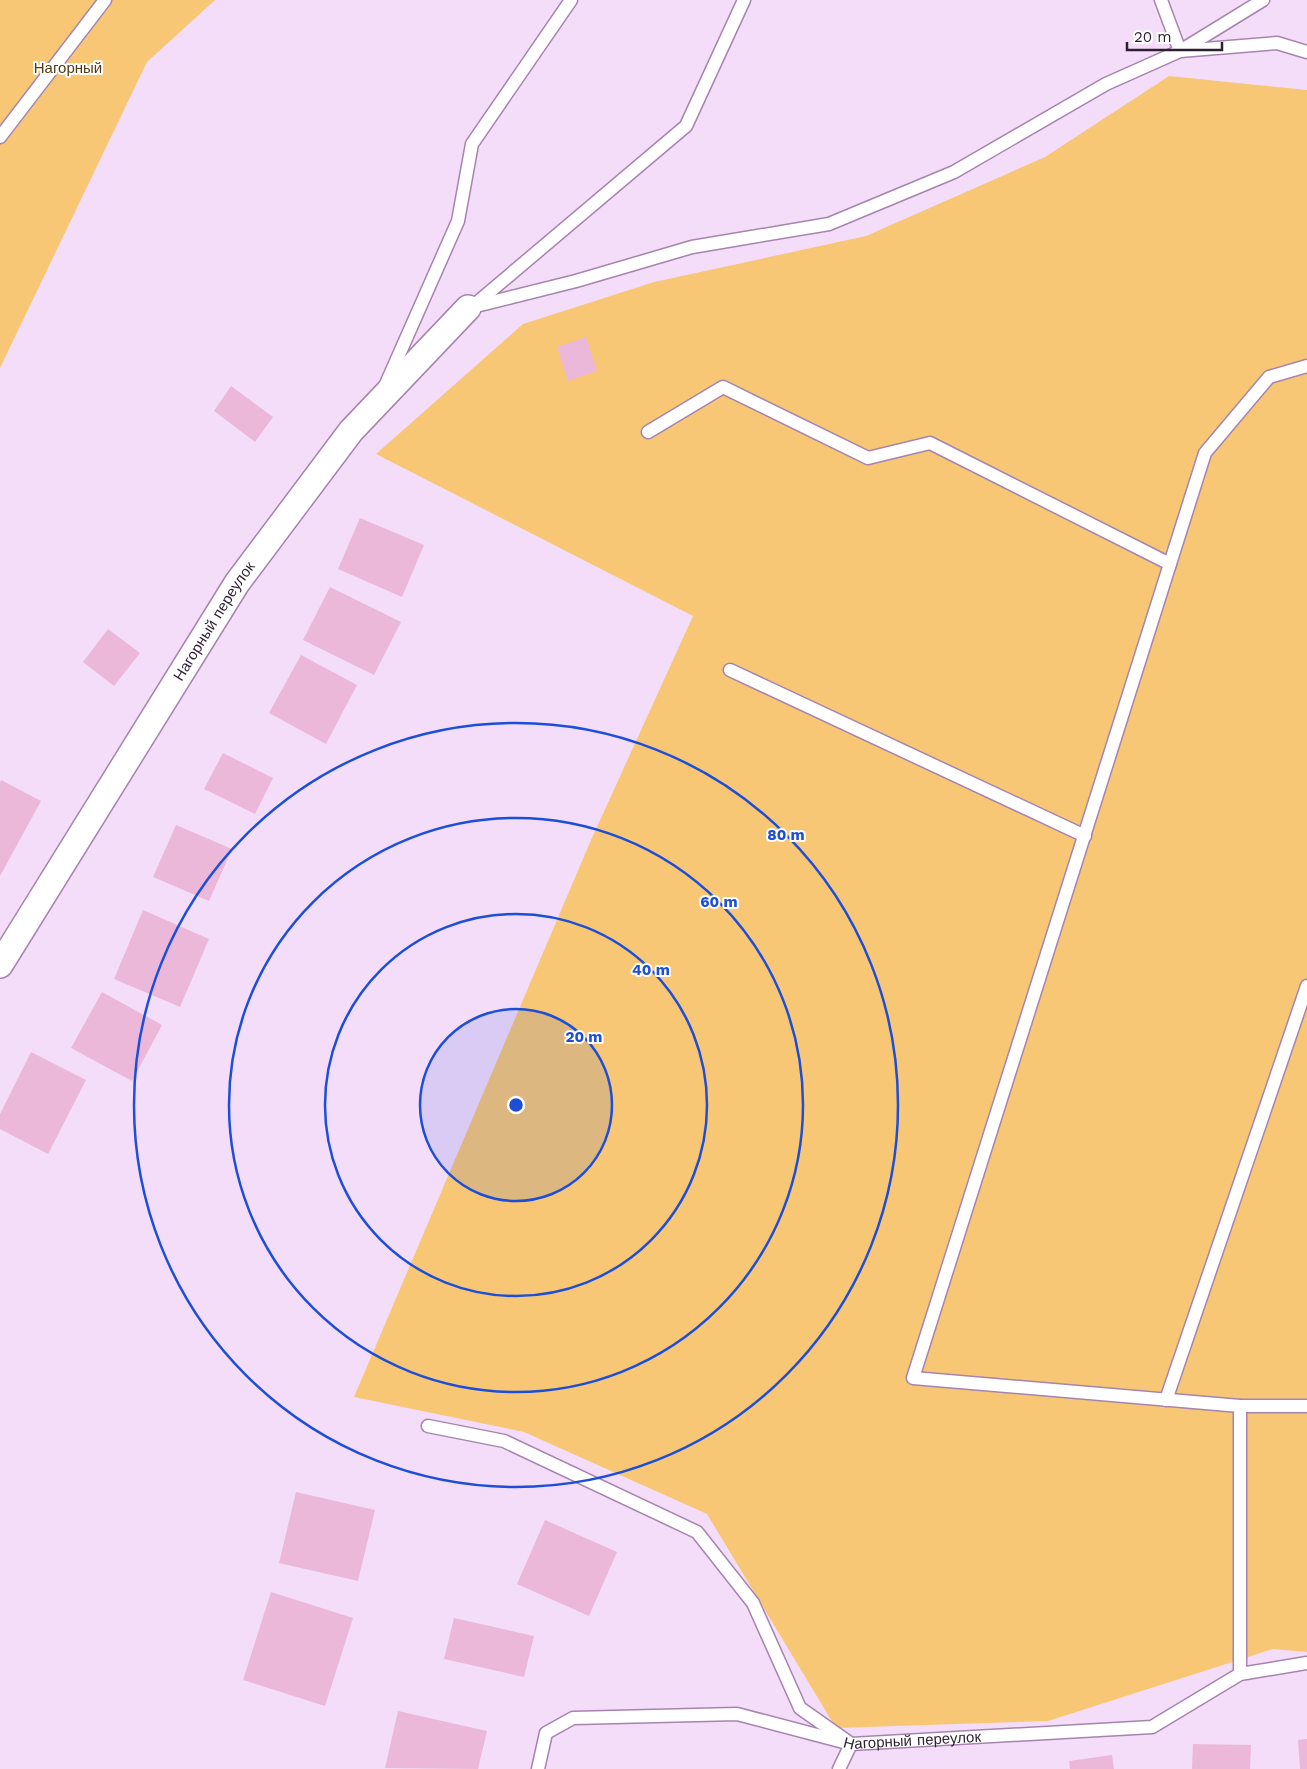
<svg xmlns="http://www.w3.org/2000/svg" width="1307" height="1769" font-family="'Work Sans',sans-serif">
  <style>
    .green { fill: #f8c775 }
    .building { fill: #ecb8da }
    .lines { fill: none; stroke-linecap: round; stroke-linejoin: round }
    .service-casing { stroke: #a684af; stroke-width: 15 }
    .minor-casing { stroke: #a684af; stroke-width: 28 }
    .service { stroke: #fff; stroke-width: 12 }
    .minor { stroke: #fff; stroke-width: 25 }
    .ring { fill: none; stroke: #1d4ed8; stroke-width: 2.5 }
    .labels { text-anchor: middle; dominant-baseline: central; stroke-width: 4; stroke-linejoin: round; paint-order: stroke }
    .park-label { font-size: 15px; fill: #513b13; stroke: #fff }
    .street-label { font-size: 15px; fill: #2d1f30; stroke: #fff }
    .centre { fill: #1d4ed8; stroke: #fff; stroke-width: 2.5 }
    .ring-label { font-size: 15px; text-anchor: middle; font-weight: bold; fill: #1d4ed8; stroke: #fff; stroke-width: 4; stroke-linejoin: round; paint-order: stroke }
  </style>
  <rect width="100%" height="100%" fill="#f4ddf9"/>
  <g class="green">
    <path d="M 0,0 L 215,0 L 147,62 L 0,368 Z"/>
    <path d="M 1169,76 L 1307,90 L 1307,1652 L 1273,1649 L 1048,1721 L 836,1728 L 707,1514 L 524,1432 L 354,1397 L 591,840 L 693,616 L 376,454 L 523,324 L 654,282 L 866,236 L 1045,157 Z"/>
  </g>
  <g class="building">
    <path d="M 586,337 L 597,371 L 568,381 L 557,347 Z"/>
    <path d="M 231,386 L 273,417 L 255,442 L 214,411 Z"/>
    <path d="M 360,518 L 424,545 L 402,597 L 338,569 Z"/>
    <path d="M 330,587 L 401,622 L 374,675 L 303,640 Z"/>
    <path d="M 108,629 L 140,653 L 114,686 L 83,662 Z"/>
    <path d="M 301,655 L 357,685 L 326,744 L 269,713 Z"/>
    <path d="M 223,753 L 273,778 L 255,814 L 204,789 Z"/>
    <path d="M 1,780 L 41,801 L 0,876 L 0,783 Z"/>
    <path d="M 176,825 L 232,849 L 209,901 L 153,877 Z"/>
    <path d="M 143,910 L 209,939 L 180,1007 L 114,979 Z"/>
    <path d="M 102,992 L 162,1025 L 132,1081 L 71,1048 Z"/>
    <path d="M 31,1052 L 86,1080 L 48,1154 L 0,1129 L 0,1114 Z"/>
    <path d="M 296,1492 L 375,1510 L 358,1581 L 279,1563 Z"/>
    <path d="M 545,1520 L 617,1552 L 589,1616 L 517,1584 Z"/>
    <path d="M 271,1592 L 353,1618 L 325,1706 L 243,1680 Z"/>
    <path d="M 454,1618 L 534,1636 L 524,1677 L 444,1659 Z"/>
    <path d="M 398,1711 L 487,1731 L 478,1769 L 385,1768 Z"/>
    <path d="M 1307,1739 L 1307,1769 L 1300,1769 L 1298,1740 Z"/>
    <path d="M 1193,1744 L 1251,1745 L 1250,1769 L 1192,1769 Z"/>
    <path d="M 1112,1755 L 1114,1769 L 1070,1769 L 1069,1761 Z"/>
  </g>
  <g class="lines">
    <g class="service-casing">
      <g id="service">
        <path d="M 1161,0 L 1180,51 L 1263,0"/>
        <path d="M 0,137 L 105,0"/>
        <path d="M 473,306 L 686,126 L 744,0"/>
        <path d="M 468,308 L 576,281 L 692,247 L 829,224 L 954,172 L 1106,84 L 1180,51 L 1277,43 L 1307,52"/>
        <path d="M 386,384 L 458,221 L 472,144 L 571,0"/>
        <path d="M 648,432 L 723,387 L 868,458 L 930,443 L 1170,564"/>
        <path d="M 730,670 L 1085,836"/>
        <path d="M 1166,1400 L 1307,986"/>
        <path d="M 1240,1406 L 1307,1406"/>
        <path d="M 428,1426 L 504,1441 L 697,1532 L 753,1603 L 800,1708 L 851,1744 L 839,1769"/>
        <path d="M 1240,1674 L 1240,1406 L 913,1378 L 1205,453 L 1269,377 L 1307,366"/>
        <path id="s1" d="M 538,1769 L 546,1733 L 573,1718 L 737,1714 L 851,1744 L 1152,1727 L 1240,1674 L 1307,1663"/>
      </g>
    </g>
    <g class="minor-casing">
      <g id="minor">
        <path id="s2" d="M 0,965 L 237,583 L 351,431 L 468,308"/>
      </g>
    </g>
    <use href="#service" class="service"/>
    <use href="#minor" class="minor"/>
  </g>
  <circle cx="516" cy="1105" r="96" fill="#1d4ed8" fill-opacity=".12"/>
  <g class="ring">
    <circle cx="516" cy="1105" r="96"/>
    <circle cx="516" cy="1105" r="191"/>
    <circle cx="516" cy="1105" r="287"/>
    <circle cx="516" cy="1105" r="382"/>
  </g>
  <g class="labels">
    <g class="park-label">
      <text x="68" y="68">Нагорный</text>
    </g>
    <g class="street-label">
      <text stroke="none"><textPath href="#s2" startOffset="405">Нагорный переулок</textPath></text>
      <text stroke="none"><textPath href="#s1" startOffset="411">Нагорный переулок</textPath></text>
    </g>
  </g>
  <circle cx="516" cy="1105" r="8" class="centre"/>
  <g class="ring-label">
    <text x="786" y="840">80 m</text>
    <text x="719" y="907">60 m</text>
    <text x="651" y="975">40 m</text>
    <text x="584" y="1042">20 m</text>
  </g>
  <path d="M1127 42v8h95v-8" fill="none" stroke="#2d1f30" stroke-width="2.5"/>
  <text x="1134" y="42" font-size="15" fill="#2d1f30" stroke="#ffffff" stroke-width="4" paint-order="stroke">20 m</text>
</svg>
